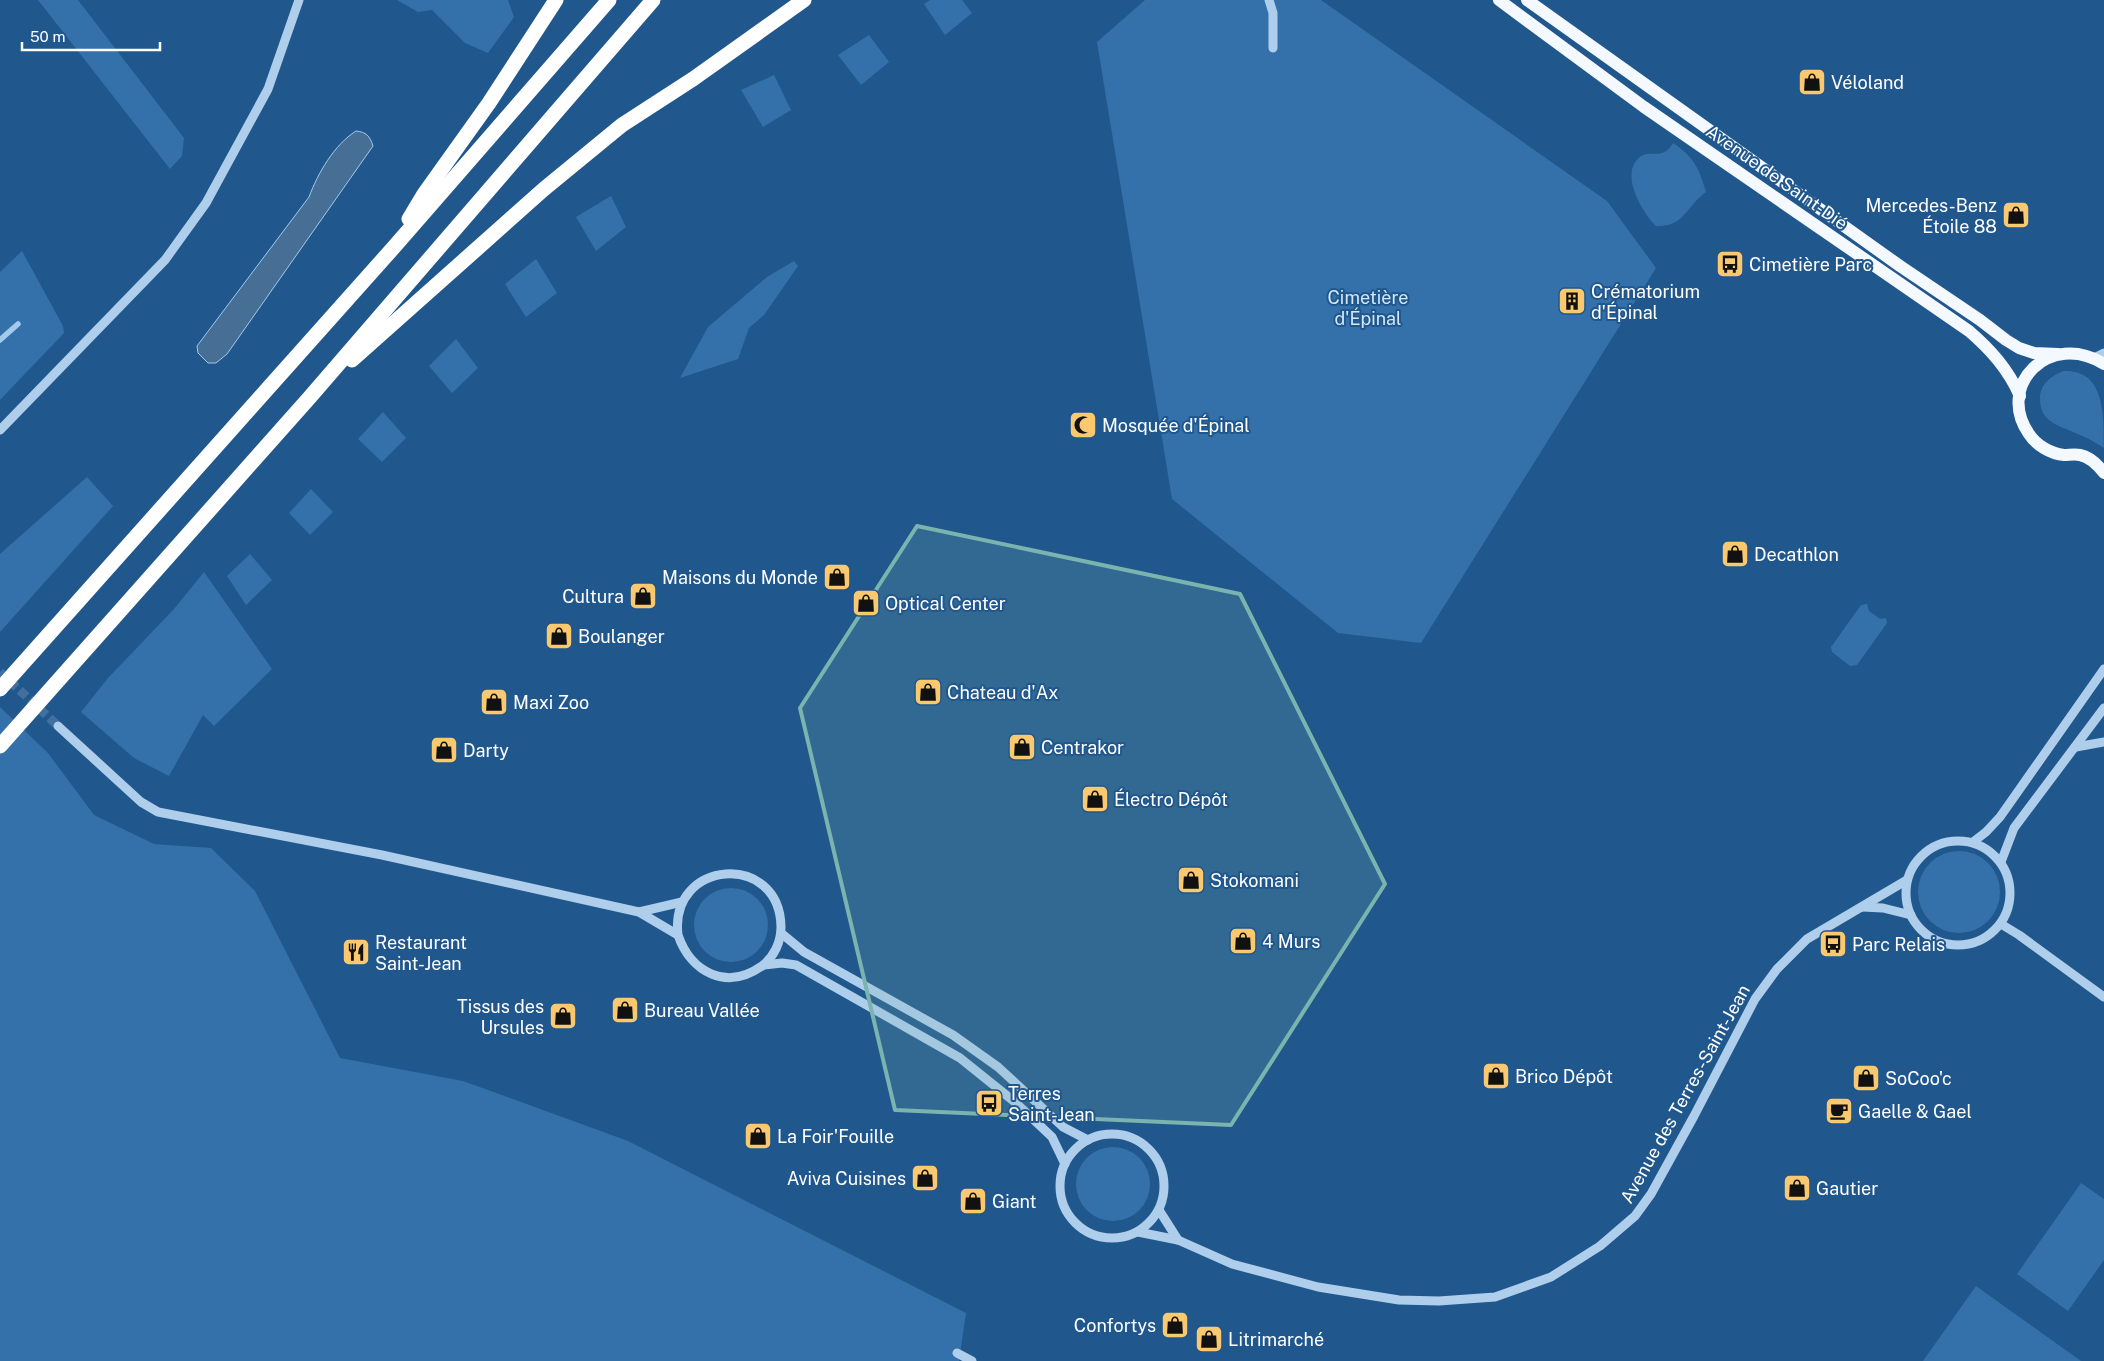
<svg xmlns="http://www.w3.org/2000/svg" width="2104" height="1361" font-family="'Public Sans',sans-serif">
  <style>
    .green { fill: #3471aa }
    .water { fill: #476e94; stroke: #a2caed }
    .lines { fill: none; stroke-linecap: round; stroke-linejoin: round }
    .stream { stroke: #a2caed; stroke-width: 5.5 }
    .minor-tunnel { stroke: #41709e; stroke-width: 9; stroke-dasharray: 9 4.5; stroke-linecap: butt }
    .minor { stroke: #aeceec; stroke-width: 9 }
    .major { stroke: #f4f9ff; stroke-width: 12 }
    .highway { stroke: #fff; stroke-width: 15 }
    .marked { fill: #7bb4af; fill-opacity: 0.2; stroke: #7bb4af; stroke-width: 4; stroke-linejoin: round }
    .labels { text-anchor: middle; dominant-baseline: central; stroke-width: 4; stroke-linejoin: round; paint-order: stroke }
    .poi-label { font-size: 18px; fill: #fff; stroke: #20578d; text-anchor: start }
    .street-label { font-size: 18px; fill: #fff; stroke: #20578d }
    .park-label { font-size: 18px; fill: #d3e7f9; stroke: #20578d }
  </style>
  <rect width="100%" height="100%" fill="#20578d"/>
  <g class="green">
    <path d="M 38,0 L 78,0 L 184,138 L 182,156 L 170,169 Z"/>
    <path d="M 397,0 L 508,0 L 514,17 L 488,53 L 465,43 L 432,10 L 418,12 Z"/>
    <path d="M 930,0 L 962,0 L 972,13 L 945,35 L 924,4 Z"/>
    <path d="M 1145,0 L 1321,0 L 1607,201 L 1656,268 L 1421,643 L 1338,633 L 1172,499 L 1097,42 Z"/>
    <path d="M 869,35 L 889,62 L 861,85 L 838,55 Z"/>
    <path d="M 774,75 L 791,110 L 763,127 L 741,90 Z"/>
    <path d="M 1673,143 C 1694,157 1699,168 1706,192 C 1685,207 1685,227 1656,226 C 1642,212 1619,173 1640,157 C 1650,149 1663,161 1673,143 Z"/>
    <path d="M 611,196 L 626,227 L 596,251 L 576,217 Z"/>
    <path d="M 22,251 L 63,326 L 64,333 L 0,400 L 0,272 Z"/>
    <path d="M 536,259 L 557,293 L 526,317 L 505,284 Z"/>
    <path d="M 794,261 L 798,266 L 764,315 L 749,328 L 738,359 L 680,378 L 708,327 L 767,277 Z"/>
    <path d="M 456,339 L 478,368 L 452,393 L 429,366 Z"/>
    <path d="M 2063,371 C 2104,369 2104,412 2104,448 C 2096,443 2088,438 2080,435 C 2062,426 2040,424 2040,399 C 2040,384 2050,377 2063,371 Z"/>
    <path d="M 383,412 L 406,438 L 382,462 L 358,439 Z"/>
    <path d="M 87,477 L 113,506 L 0,632 L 0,554 Z"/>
    <path d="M 311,489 L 333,512 L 310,535 L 289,513 Z"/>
    <path d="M 250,554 L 272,580 L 246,605 L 227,576 Z"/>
    <path d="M 204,572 L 272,669 L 214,726 L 203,715 L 169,776 L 134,758 L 81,712 L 108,678 L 174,609 Z"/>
    <path d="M 1867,604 L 1869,611 L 1880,619 L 1886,618 L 1887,623 L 1857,665 L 1850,666 L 1832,652 L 1831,647 L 1861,605 Z"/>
    <path d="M 0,707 L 48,753 L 94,815 L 154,844 L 211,848 L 255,891 L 340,1058 L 463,1081 L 628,1141 L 966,1313 L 959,1361 L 0,1361 Z"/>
    <circle cx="1959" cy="892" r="41"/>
    <circle cx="731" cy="925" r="37"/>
    <circle cx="1113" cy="1184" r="37"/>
    <path d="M 2081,1183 L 2104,1199 L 2104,1260 L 2068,1311 L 2017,1274 Z"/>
    <path d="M 1976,1286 L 2081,1361 L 1923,1361 Z"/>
  </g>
  <path class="water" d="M 356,131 C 366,132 370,136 373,146 L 227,354 L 216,363 L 208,363 L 198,353 L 197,346 L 309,197 C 318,173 334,145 356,131 Z"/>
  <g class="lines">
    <path class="stream" d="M 0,340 L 18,324"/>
    <path class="minor-tunnel" d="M 0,672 L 58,726"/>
    <g class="minor">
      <path d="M 1269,0 L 1273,13 L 1273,48"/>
      <path d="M 2094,358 L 2104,353"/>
      <path d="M 0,430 L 165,260 L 206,203 L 268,89 L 299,0"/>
      <path d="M 58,726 L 141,802 L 158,812 L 382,855 L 639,912 L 678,935 C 691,973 727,991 762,966 C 774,957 781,942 781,927 C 780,851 669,859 678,935"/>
      <path d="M 2076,747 L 2104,742"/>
      <circle cx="1958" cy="893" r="52"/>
      <path d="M 1973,842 L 1986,832 L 2000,817 L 2104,669"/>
      <path d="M 2001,862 L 2014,828 L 2104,708"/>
      <path d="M 1862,907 L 1883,908 L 1911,915"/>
      <path d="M 639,912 L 682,902"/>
      <path d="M 2001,924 L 2019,935 L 2104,997"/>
      <path d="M 781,933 L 804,952 L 953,1035 L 998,1067 L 1063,1127 L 1088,1140"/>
      <path d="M 764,965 L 782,963 L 796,965 L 960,1058 L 1016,1103 L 1052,1137 L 1065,1164"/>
      <circle cx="1112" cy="1186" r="52"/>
      <path d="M 1159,1210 L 1178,1240"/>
      <path d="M 1138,1232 L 1178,1240 L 1232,1264 L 1318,1287 L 1399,1300 L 1439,1301 L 1495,1297 L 1551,1277 L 1600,1246 L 1635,1216 L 1651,1194 L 1694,1116 L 1755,999 L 1777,969 L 1807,939 L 1907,880"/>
      <path d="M 957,1353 L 972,1361"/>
    </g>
    <g class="major">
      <path d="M 1499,0 L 1644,107 L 1969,331 C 1991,350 2008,369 2020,396"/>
      <path d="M 1527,0 L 1900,266 L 1980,320 L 2006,340 L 2019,348 L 2034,353 L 2058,354"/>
      <path d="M 2104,364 C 2050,330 1995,385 2029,434 C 2036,445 2051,454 2064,455 C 2069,455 2075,454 2080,455 C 2090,457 2098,465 2104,473"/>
    </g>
    <g class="highway">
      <path d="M 409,219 L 424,194 L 489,103 L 556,0"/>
      <path d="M 352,360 L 544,189 L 622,125 L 693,79 L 804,0"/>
      <path d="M 0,689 L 394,247 L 609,0"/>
      <path d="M 0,746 L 310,397 L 653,0"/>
    </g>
  </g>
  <path class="marked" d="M 917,526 L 1240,594 L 1385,884 L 1231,1125 L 895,1110 L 800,708 Z"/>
  <defs>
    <g id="shop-square" transform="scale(1.4375)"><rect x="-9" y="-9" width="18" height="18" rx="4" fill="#f9c86f" stroke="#20578d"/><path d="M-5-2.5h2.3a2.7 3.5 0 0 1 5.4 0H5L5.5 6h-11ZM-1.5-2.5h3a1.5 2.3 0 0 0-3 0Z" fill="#111"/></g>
    <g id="bus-square" transform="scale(1.4375)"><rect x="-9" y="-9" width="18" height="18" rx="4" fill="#f9c86f" stroke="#20578d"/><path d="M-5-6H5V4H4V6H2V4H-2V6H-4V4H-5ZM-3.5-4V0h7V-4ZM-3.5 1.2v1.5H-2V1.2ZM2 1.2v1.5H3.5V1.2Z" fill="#111"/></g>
    <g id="building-square" transform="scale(1.4375)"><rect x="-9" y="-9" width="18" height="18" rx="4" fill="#f9c86f" stroke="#20578d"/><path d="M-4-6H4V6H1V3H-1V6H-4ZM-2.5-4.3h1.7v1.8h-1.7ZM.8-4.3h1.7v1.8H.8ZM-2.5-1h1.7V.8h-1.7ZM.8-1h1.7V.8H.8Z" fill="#111"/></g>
    <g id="mosque-square" transform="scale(1.4375)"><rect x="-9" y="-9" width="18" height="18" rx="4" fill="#f9c86f" stroke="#20578d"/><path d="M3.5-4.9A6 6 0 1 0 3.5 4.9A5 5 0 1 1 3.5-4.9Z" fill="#111"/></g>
    <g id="restaurant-square" transform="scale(1.4375)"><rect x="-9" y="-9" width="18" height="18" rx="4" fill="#f9c86f" stroke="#20578d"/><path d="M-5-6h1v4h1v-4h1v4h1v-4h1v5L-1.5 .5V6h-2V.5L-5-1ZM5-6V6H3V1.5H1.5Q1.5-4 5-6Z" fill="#111"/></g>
    <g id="cafe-square" transform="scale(1.4375)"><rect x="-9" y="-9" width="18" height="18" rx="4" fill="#f9c86f" stroke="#20578d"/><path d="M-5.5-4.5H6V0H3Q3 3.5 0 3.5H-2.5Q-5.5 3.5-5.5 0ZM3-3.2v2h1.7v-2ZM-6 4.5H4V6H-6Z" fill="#111"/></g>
  </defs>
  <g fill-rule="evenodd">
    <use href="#shop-square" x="1812" y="82"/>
    <use href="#shop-square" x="2016" y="215"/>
    <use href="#bus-square" x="1730" y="264"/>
    <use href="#building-square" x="1572" y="301"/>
    <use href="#mosque-square" x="1083" y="425"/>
    <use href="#shop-square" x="1735" y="554"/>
    <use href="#shop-square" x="837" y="577"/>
    <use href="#shop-square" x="643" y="596"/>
    <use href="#shop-square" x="866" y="603"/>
    <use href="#shop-square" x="559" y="636"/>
    <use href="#shop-square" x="928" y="692"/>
    <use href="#shop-square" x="494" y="702"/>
    <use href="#shop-square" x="1022" y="747"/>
    <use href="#shop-square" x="444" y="750"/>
    <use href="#shop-square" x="1095" y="799"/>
    <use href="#shop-square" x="1191" y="880"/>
    <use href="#shop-square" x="1243" y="941"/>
    <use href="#bus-square" x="1833" y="944"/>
    <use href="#restaurant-square" x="356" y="952"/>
    <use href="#shop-square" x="625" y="1010"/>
    <use href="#shop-square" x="563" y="1016"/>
    <use href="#shop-square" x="1496" y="1076"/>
    <use href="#shop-square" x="1866" y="1078"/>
    <use href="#bus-square" x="989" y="1103"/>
    <use href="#cafe-square" x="1839" y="1111"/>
    <use href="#shop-square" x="758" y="1136"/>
    <use href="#shop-square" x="925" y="1178"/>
    <use href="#shop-square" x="1797" y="1188"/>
    <use href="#shop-square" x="973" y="1201"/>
    <use href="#shop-square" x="1175" y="1325"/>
    <use href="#shop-square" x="1209" y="1339"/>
  </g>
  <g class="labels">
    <g class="poi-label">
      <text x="1831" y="82">Véloland</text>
      <text x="1997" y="205" text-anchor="end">Mercedes-Benz<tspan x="1997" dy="21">Étoile 88</tspan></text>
      <text x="1749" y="264">Cimetière Parc</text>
      <text x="1591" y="291">Crématorium<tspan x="1591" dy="21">d'Épinal</tspan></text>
      <text x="1102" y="425">Mosquée d'Épinal</text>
      <text x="1754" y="554">Decathlon</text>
      <text x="818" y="577" text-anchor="end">Maisons du Monde</text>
      <text x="624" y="596" text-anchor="end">Cultura</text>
      <text x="885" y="603">Optical Center</text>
      <text x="578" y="636">Boulanger</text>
      <text x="947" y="692">Chateau d'Ax</text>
      <text x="513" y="702">Maxi Zoo</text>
      <text x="1041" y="747">Centrakor</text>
      <text x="463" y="750">Darty</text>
      <text x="1114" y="799">Électro Dépôt</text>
      <text x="1210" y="880">Stokomani</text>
      <text x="1262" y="941">4 Murs</text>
      <text x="375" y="942">Restaurant<tspan x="375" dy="21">Saint-Jean</tspan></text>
      <text x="1852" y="944">Parc Relais</text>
      <text x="544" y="1006" text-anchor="end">Tissus des<tspan x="544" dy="21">Ursules</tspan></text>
      <text x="644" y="1010">Bureau Vallée</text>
      <text x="1515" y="1076">Brico Dépôt</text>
      <text x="1885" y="1078">SoCoo'c</text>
      <text x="1008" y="1093">Terres<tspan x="1008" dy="21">Saint-Jean</tspan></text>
      <text x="1858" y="1111">Gaelle &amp; Gael</text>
      <text x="777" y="1136">La Foir'Fouille</text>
      <text x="906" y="1178" text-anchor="end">Aviva Cuisines</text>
      <text x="1816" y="1188">Gautier</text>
      <text x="992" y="1201">Giant</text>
      <text x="1156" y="1325" text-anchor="end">Confortys</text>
      <text x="1228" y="1339">Litrimarché</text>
    </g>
    <g class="street-label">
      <text transform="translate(1777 177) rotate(35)">Avenue de Saint-Dié</text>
      <text transform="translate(1685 1094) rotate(-61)">Avenue des Terres-Saint-Jean</text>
    </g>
    <g class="park-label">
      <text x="1368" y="297">Cimetière<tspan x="1368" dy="21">d'Épinal</tspan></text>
    </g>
  </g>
  <path d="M22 42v8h138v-8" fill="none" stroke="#ffffff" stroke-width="2.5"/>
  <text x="30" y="42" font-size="15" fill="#ffffff" stroke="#20578d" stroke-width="4" paint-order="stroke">50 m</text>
</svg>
